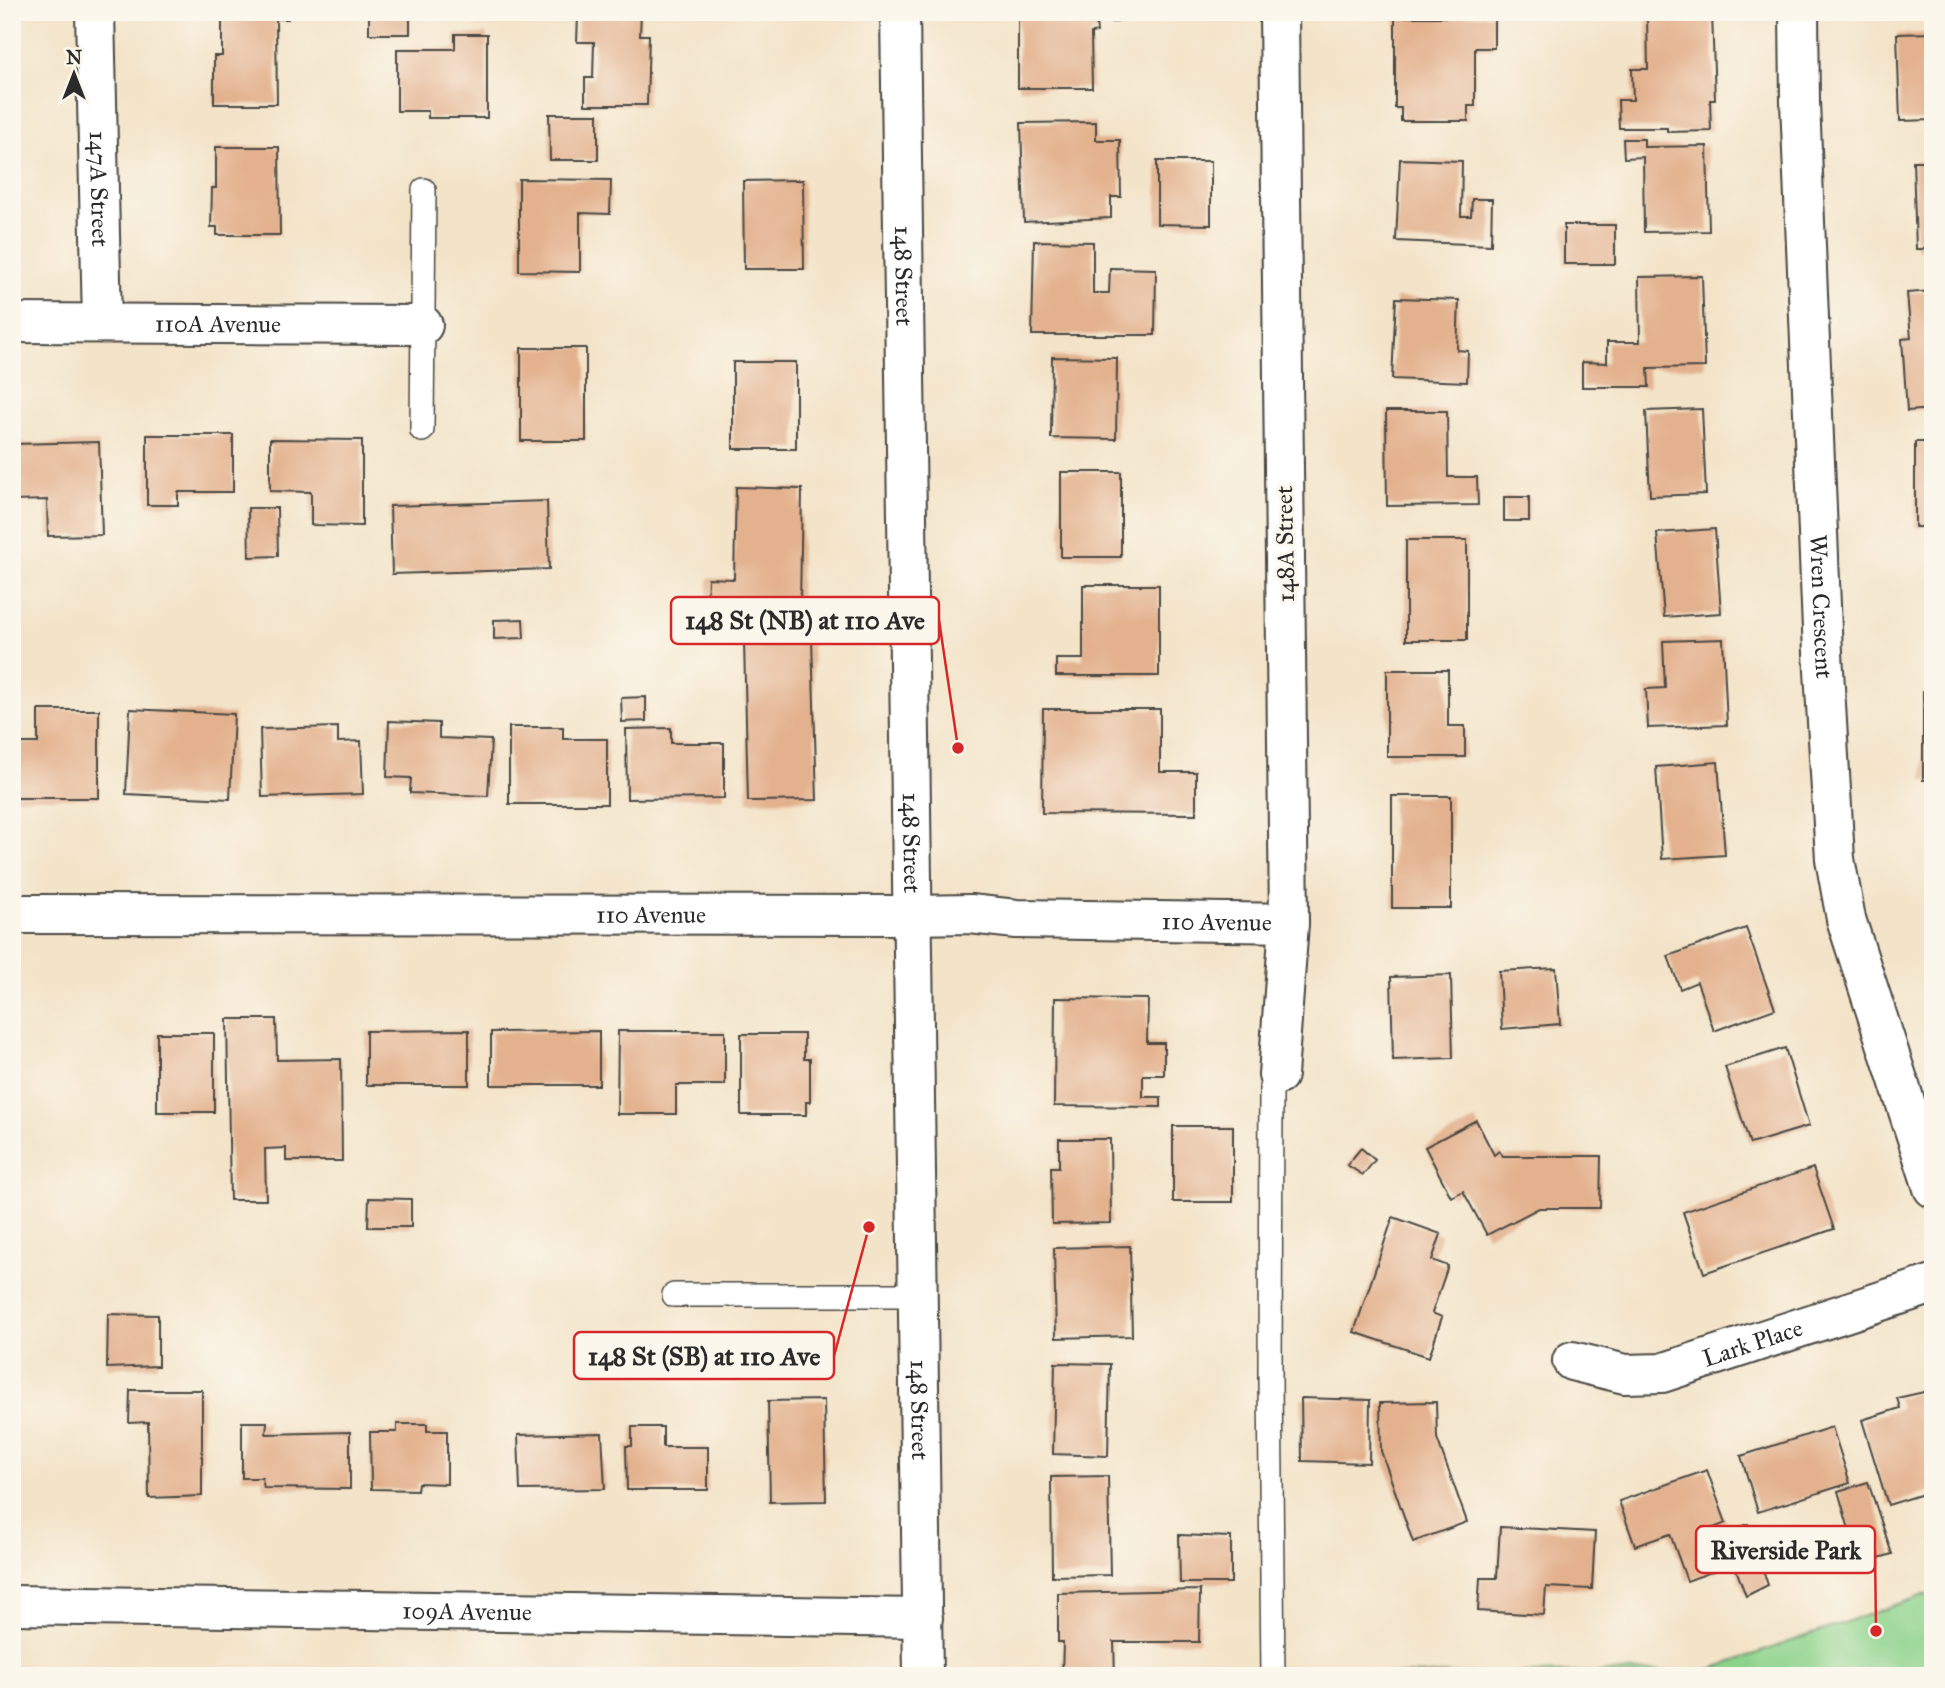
<svg xmlns="http://www.w3.org/2000/svg" width="1945" height="1688" font-family="'IM FELL Great Primer',serif">
  <style>
    .green { fill: #8ed38c; stroke: #5c7f5c; stroke-width: 2 }
    .building { fill: #e3b18d }
    .lines { fill: none; stroke-linecap: round; stroke-linejoin: round }
    .service-casing { stroke: #494743; stroke-width: 26 }
    .minor-casing { stroke: #494743; stroke-width: 42 }
    .tertiary-casing { stroke: #494743; stroke-width: 42 }
    .service { stroke: #fff; stroke-width: 23 }
    .minor { stroke: #fff; stroke-width: 38 }
    .tertiary { stroke: #fff; stroke-width: 38 }
    .labels { text-anchor: middle; dominant-baseline: central; stroke-width: 6; stroke-linejoin: round; paint-order: stroke }
    .street-label { font-size: 24px; fill: #2b2b2b; stroke: #fbf7ec }
    .leader { fill: none; stroke: #d62828; stroke-width: 2.5 }
    .callout-dot { fill: #d62828; stroke: #fbf7ec; stroke-width: 2.5 }
    .callout { fill: #fbf7ec; stroke: #d62828; stroke-width: 2.5 }
    .callout-label { font-size: 26px; text-anchor: middle; font-weight: bold; fill: #2b2b2b }
  </style>
  <rect width="100%" height="100%" fill="#fbf7ec"/>
  <filter id="ink" filterUnits="userSpaceOnUse"><feTurbulence type="fractalNoise" baseFrequency=".0143" numOctaves="2"/><feDisplacementMap in="SourceGraphic" scale="14" xChannelSelector="R" yChannelSelector="G"/><feConvolveMatrix kernelMatrix="1 2 1 2 8 2 1 2 1" color-interpolation-filters="sRGB"/></filter>
  <filter id="wash" filterUnits="userSpaceOnUse"><feTurbulence type="fractalNoise" baseFrequency=".00686" numOctaves="4" result="noise"/><feDisplacementMap in="SourceGraphic" scale="28" xChannelSelector="R" yChannelSelector="G"/><feGaussianBlur stdDeviation="1.57" result="paint"/><feColorMatrix in="noise" values="0 0 0 0 0 0 0 0 0 0 0 0 0 0 0 0 0 1.4 0 .05"/><feComposite in="paint" operator="in"/></filter>
  <g filter="url(#wash)">
    <rect width="100%" height="100%" fill="#f3e3c8"/>
    <path class="green" d="M 1933,1592 L 1933,1676 L 1280,1676 L 1706,1671 Z"/>
    <g id="blocks">
      <g class="building">
        <path d="M 222,12 L 288,12 L 288,19 L 276,19 L 277,104 L 214,104 L 214,56 L 222,56 Z"/>
        <rect x="369" y="12" width="41" height="22"/>
        <path d="M 593,12 L 641,12 L 640,35 L 649,35 L 647,105 L 585,105 L 585,78 L 593,78 L 594,42 L 577,42 L 578,15 Z"/>
        <path d="M 1018,12 L 1117,12 L 1117,22 L 1096,22 L 1097,32 L 1091,33 L 1092,88 L 1018,88 Z"/>
        <path d="M 1712,13 L 1715,100 L 1710,100 L 1711,131 L 1667,132 L 1667,128 L 1619,128 L 1618,100 L 1633,100 L 1632,69 L 1648,69 L 1647,15 Z"/>
        <path d="M 1457,15 L 1494,15 L 1494,48 L 1475,48 L 1475,106 L 1468,106 L 1468,121 L 1401,121 L 1401,108 L 1395,108 L 1395,17 L 1457,17 Z"/>
        <path d="M 1933,33 L 1933,120 L 1900,121 L 1897,34 Z"/>
        <path d="M 455,34 L 487,34 L 487,118 L 428,118 L 428,111 L 397,111 L 397,49 L 455,49 Z"/>
        <path d="M 549,114 L 598,114 L 598,160 L 550,160 Z"/>
        <path d="M 1096,122 L 1096,140 L 1120,140 L 1121,197 L 1111,197 L 1111,218 L 1024,222 L 1021,123 Z"/>
        <path d="M 1623,139 L 1644,139 L 1644,147 L 1707,146 L 1709,231 L 1644,232 L 1643,157 L 1624,158 Z"/>
        <path d="M 216,147 L 279,147 L 280,235 L 217,235 L 217,227 L 211,227 L 212,188 L 216,188 Z"/>
        <path d="M 1400,159 L 1462,161 L 1461,216 L 1471,216 L 1472,199 L 1492,199 L 1491,245 L 1396,241 Z"/>
        <path d="M 1157,161 L 1211,161 L 1211,225 L 1157,224 Z"/>
        <path d="M 1913,161 L 1933,161 L 1933,249 L 1916,249 Z"/>
        <path d="M 519,179 L 611,180 L 610,214 L 580,213 L 580,272 L 519,271 Z"/>
        <path d="M 803,180 L 804,269 L 744,269 L 743,181 Z"/>
        <rect x="1564" y="225" width="51" height="39"/>
        <path d="M 1034,241 L 1093,242 L 1093,293 L 1109,293 L 1110,268 L 1156,269 L 1155,335 L 1032,335 Z"/>
        <path d="M 1702,276 L 1705,367 L 1648,368 L 1649,387 L 1582,387 L 1582,362 L 1607,363 L 1607,342 L 1640,342 L 1639,277 Z"/>
        <path d="M 1933,291 L 1933,409 L 1907,411 L 1902,339 L 1911,338 L 1907,293 Z"/>
        <path d="M 1396,298 L 1459,300 L 1457,350 L 1468,351 L 1467,382 L 1392,379 Z"/>
        <rect x="521" y="348" width="65" height="93"/>
        <path d="M 1052,357 L 1117,358 L 1116,439 L 1051,438 Z"/>
        <rect x="733" y="362" width="63" height="87"/>
        <path d="M 1702,409 L 1706,494 L 1650,496 L 1646,411 Z"/>
        <path d="M 1386,411 L 1447,411 L 1448,477 L 1477,477 L 1478,505 L 1387,506 Z"/>
        <path d="M 147,435 L 233,435 L 233,492 L 178,492 L 178,505 L 147,505 Z"/>
        <path d="M 270,439 L 362,440 L 362,526 L 311,525 L 311,492 L 270,491 Z"/>
        <path d="M 99,442 L 102,535 L 48,536 L 47,500 L 12,501 L 12,444 Z"/>
        <rect x="1915" y="442" width="18" height="85"/>
        <rect x="1061" y="472" width="60" height="85"/>
        <path d="M 736,487 L 802,489 L 800,606 L 707,604 L 708,578 L 734,579 Z"/>
        <rect x="1504" y="497" width="25" height="24"/>
        <path d="M 547,501 L 549,569 L 392,574 L 390,506 Z"/>
        <path d="M 248,508 L 277,508 L 278,556 L 249,557 Z"/>
        <path d="M 1715,529 L 1721,613 L 1664,617 L 1657,533 Z"/>
        <rect x="1406" y="540" width="61" height="100"/>
        <path d="M 1083,585 L 1159,585 L 1159,676 L 1056,676 L 1056,659 L 1083,659 Z"/>
        <path d="M 523,619 L 524,638 L 494,639 L 494,620 Z"/>
        <path d="M 1723,639 L 1727,725 L 1648,728 L 1646,689 L 1665,688 L 1663,641 Z"/>
        <path d="M 812,640 L 817,800 L 748,801 L 744,642 Z"/>
        <path d="M 1387,670 L 1448,670 L 1448,726 L 1465,726 L 1465,757 L 1387,757 Z"/>
        <rect x="1923" y="692" width="10" height="88"/>
        <path d="M 646,697 L 646,721 L 622,722 L 621,698 Z"/>
        <path d="M 130,709 L 234,714 L 230,799 L 126,794 Z"/>
        <path d="M 1043,709 L 1160,709 L 1160,772 L 1196,772 L 1196,814 L 1042,813 Z"/>
        <path d="M 38,710 L 99,710 L 99,798 L 12,798 L 12,743 L 38,743 Z"/>
        <path d="M 389,721 L 439,723 L 439,738 L 491,740 L 488,796 L 410,793 L 411,778 L 387,777 Z"/>
        <path d="M 338,727 L 338,742 L 361,741 L 363,794 L 262,797 L 260,729 Z"/>
        <path d="M 509,727 L 563,727 L 563,739 L 607,739 L 607,804 L 509,804 Z"/>
        <path d="M 671,728 L 671,743 L 724,743 L 724,798 L 627,799 L 626,729 Z"/>
        <path d="M 1718,762 L 1725,855 L 1662,859 L 1656,767 Z"/>
        <rect x="1392" y="796" width="59" height="112"/>
        <path d="M 1746,928 L 1775,1009 L 1714,1031 L 1697,982 L 1680,989 L 1668,956 Z"/>
        <path d="M 1556,968 L 1560,1024 L 1502,1029 L 1499,971 Z"/>
        <path d="M 1451,975 L 1453,1058 L 1393,1060 L 1391,977 Z"/>
        <path d="M 1055,998 L 1148,999 L 1147,1043 L 1164,1043 L 1164,1075 L 1143,1075 L 1143,1097 L 1161,1097 L 1161,1107 L 1054,1106 Z"/>
        <path d="M 227,1019 L 276,1019 L 277,1060 L 341,1059 L 342,1161 L 286,1161 L 286,1148 L 265,1149 L 266,1200 L 230,1200 Z"/>
        <path d="M 469,1030 L 469,1085 L 366,1085 L 366,1031 Z"/>
        <path d="M 599,1031 L 599,1085 L 491,1085 L 491,1032 Z"/>
        <path d="M 618,1031 L 725,1031 L 725,1085 L 676,1085 L 676,1114 L 617,1114 Z"/>
        <rect x="157" y="1033" width="57" height="79"/>
        <path d="M 741,1034 L 804,1034 L 804,1059 L 810,1059 L 810,1102 L 806,1102 L 806,1115 L 741,1115 Z"/>
        <path d="M 1785,1048 L 1809,1126 L 1750,1144 L 1725,1067 Z"/>
        <path d="M 1476,1120 L 1494,1155 L 1499,1151 L 1503,1156 L 1601,1156 L 1600,1208 L 1539,1208 L 1487,1235 L 1463,1191 L 1451,1197 L 1425,1147 Z"/>
        <rect x="1173" y="1126" width="60" height="76"/>
        <path d="M 1059,1139 L 1110,1139 L 1111,1223 L 1052,1224 L 1051,1167 L 1059,1167 Z"/>
        <path d="M 1361,1148 L 1375,1160 L 1363,1175 L 1347,1165 Z"/>
        <path d="M 1813,1168 L 1834,1229 L 1704,1273 L 1683,1212 Z"/>
        <path d="M 369,1198 L 411,1199 L 411,1227 L 368,1227 Z"/>
        <path d="M 1393,1217 L 1441,1234 L 1432,1260 L 1448,1266 L 1432,1313 L 1442,1317 L 1429,1357 L 1354,1332 Z"/>
        <path d="M 1130,1246 L 1132,1336 L 1056,1338 L 1054,1248 Z"/>
        <path d="M 108,1314 L 158,1315 L 158,1366 L 107,1368 Z"/>
        <path d="M 1055,1363 L 1110,1364 L 1108,1456 L 1053,1454 Z"/>
        <path d="M 130,1390 L 202,1390 L 202,1496 L 149,1498 L 148,1422 L 129,1423 Z"/>
        <path d="M 1933,1390 L 1933,1491 L 1888,1505 L 1862,1420 L 1900,1408 L 1897,1398 Z"/>
        <path d="M 1301,1398 L 1370,1400 L 1369,1463 L 1302,1461 Z"/>
        <path d="M 824,1400 L 826,1501 L 770,1502 L 768,1401 Z"/>
        <path d="M 1436,1402 L 1437,1438 L 1467,1522 L 1413,1542 L 1381,1451 L 1380,1403 Z"/>
        <path d="M 242,1422 L 267,1422 L 266,1434 L 350,1432 L 350,1489 L 264,1488 L 262,1478 L 242,1478 Z"/>
        <path d="M 397,1424 L 427,1424 L 427,1431 L 447,1431 L 447,1484 L 418,1483 L 417,1490 L 371,1489 L 370,1432 L 397,1432 Z"/>
        <path d="M 632,1427 L 663,1427 L 663,1447 L 708,1447 L 708,1490 L 627,1490 L 626,1446 L 632,1446 Z"/>
        <path d="M 1832,1427 L 1850,1483 L 1758,1512 L 1741,1456 Z"/>
        <path d="M 602,1433 L 605,1489 L 520,1490 L 518,1435 Z"/>
        <path d="M 1707,1470 L 1726,1523 L 1711,1529 L 1725,1567 L 1687,1581 L 1670,1534 L 1635,1546 L 1619,1501 Z"/>
        <path d="M 1108,1476 L 1110,1575 L 1052,1576 L 1051,1477 Z"/>
        <path d="M 1868,1482 L 1892,1554 L 1859,1564 L 1838,1491 Z"/>
        <path d="M 1748,1524 L 1768,1585 L 1746,1596 L 1723,1534 Z"/>
        <path d="M 1500,1527 L 1595,1532 L 1592,1589 L 1546,1587 L 1544,1615 L 1478,1611 L 1480,1578 L 1497,1578 Z"/>
        <path d="M 1179,1535 L 1231,1537 L 1231,1583 L 1180,1583 Z"/>
        <path d="M 1200,1590 L 1199,1642 L 1114,1642 L 1115,1676 L 1062,1676 L 1063,1642 L 1058,1642 L 1058,1593 Z"/>
      </g>
    </g>
  </g>
  <g filter="url(#ink)">
    <use href="#blocks" fill-opacity="0" stroke="#494743" stroke-width="2"/>
    <g class="lines">
      <g class="service-casing">
        <g id="service">
          <path d="M 422,430 L 424,190"/>
          <path d="M 674,1295 L 918,1295"/>
          <path d="M 1273,1676 L 1270,1379 L 1271,1088 L 1278,1075"/>
        </g>
      </g>
      <g class="minor-casing">
        <g id="minor">
          <path id="s1" d="M 95,12 L 102,323"/>
          <path id="s2" d="M 1799,12 L 1800,102 L 1823,653 L 1835,859 L 1846,919 L 1933,1188"/>
          <path id="s3" d="M 12,323 L 423,325"/>
          <path id="s4" d="M 913,915 L 970,914 L 1016,919 L 1289,923"/>
          <path d="M 1278,1075 L 1289,923 L 1279,12"/>
          <path id="s5" d="M 1572,1361 L 1625,1374 L 1662,1373 L 1933,1284"/>
          <path id="s6" d="M 12,1605 L 923,1618"/>
        </g>
      </g>
      <g class="tertiary-casing">
        <g id="tertiary">
          <path id="s7" d="M 900,12 L 923,1676"/>
          <path id="s8" d="M 12,914 L 913,915"/>
        </g>
      </g>
      <use href="#service" class="service"/>
      <use href="#minor" class="minor"/>
      <use href="#tertiary" class="tertiary"/>
    </g>
  </g>
  <g class="labels">
    <g class="street-label">
      <text stroke="none"><textPath href="#s1" startOffset="177">147A Street</textPath></text>
      <text stroke="none"><textPath href="#s7" startOffset="264">148 Street</textPath></text>
      <text stroke="none"><textPath href="#s3" startOffset="206">110A Avenue</textPath></text>
      <text transform="translate(1285 544) rotate(-91)">148A Street</text>
      <text stroke="none"><textPath href="#s2" startOffset="595">Wren Crescent</textPath></text>
      <text stroke="none"><textPath href="#s7" startOffset="831">148 Street</textPath></text>
      <text stroke="none"><textPath href="#s8" startOffset="639">110 Avenue</textPath></text>
      <text stroke="none"><textPath href="#s4" startOffset="304">110 Avenue</textPath></text>
      <text stroke="none"><textPath href="#s5" startOffset="187">Lark Place</textPath></text>
      <text stroke="none"><textPath href="#s7" startOffset="1398">148 Street</textPath></text>
      <text stroke="none"><textPath href="#s6" startOffset="455">109A Avenue</textPath></text>
    </g>
  </g>
  <path class="leader" d="M958 748L939 620M869 1227L834 1356M1876 1631L1875 1550"/>
  <g class="callout-dot">
    <circle cx="958" cy="748" r="7"/>
    <circle cx="869" cy="1227" r="7"/>
    <circle cx="1876" cy="1631" r="7"/>
  </g>
  <g class="callout">
    <rect x="671" y="597" width="268" height="47" rx="7"/>
    <rect x="574" y="1332" width="260" height="47" rx="7"/>
    <rect x="1696" y="1526" width="179" height="47" rx="7"/>
  </g>
  <g class="callout-label">
    <text x="805" y="629">148 St (NB) at 110 Ave</text>
    <text x="704" y="1365">148 St (SB) at 110 Ave</text>
    <text x="1786" y="1559">Riverside Park</text>
  </g>
  <rect width="1945" height="1688" fill="none" stroke="#fbf7ec" stroke-width="42"/>
  <g transform="translate(74 74)" stroke="#fbf7ec" stroke-width="5" paint-order="stroke">
  <path d="M0-5L12 26L0 18L-12 26Z" fill="#2b2b2b"/>
  <text y="-10" font-size="19" font-weight="bold" text-anchor="middle" fill="#2b2b2b">N</text>
  </g>
</svg>
